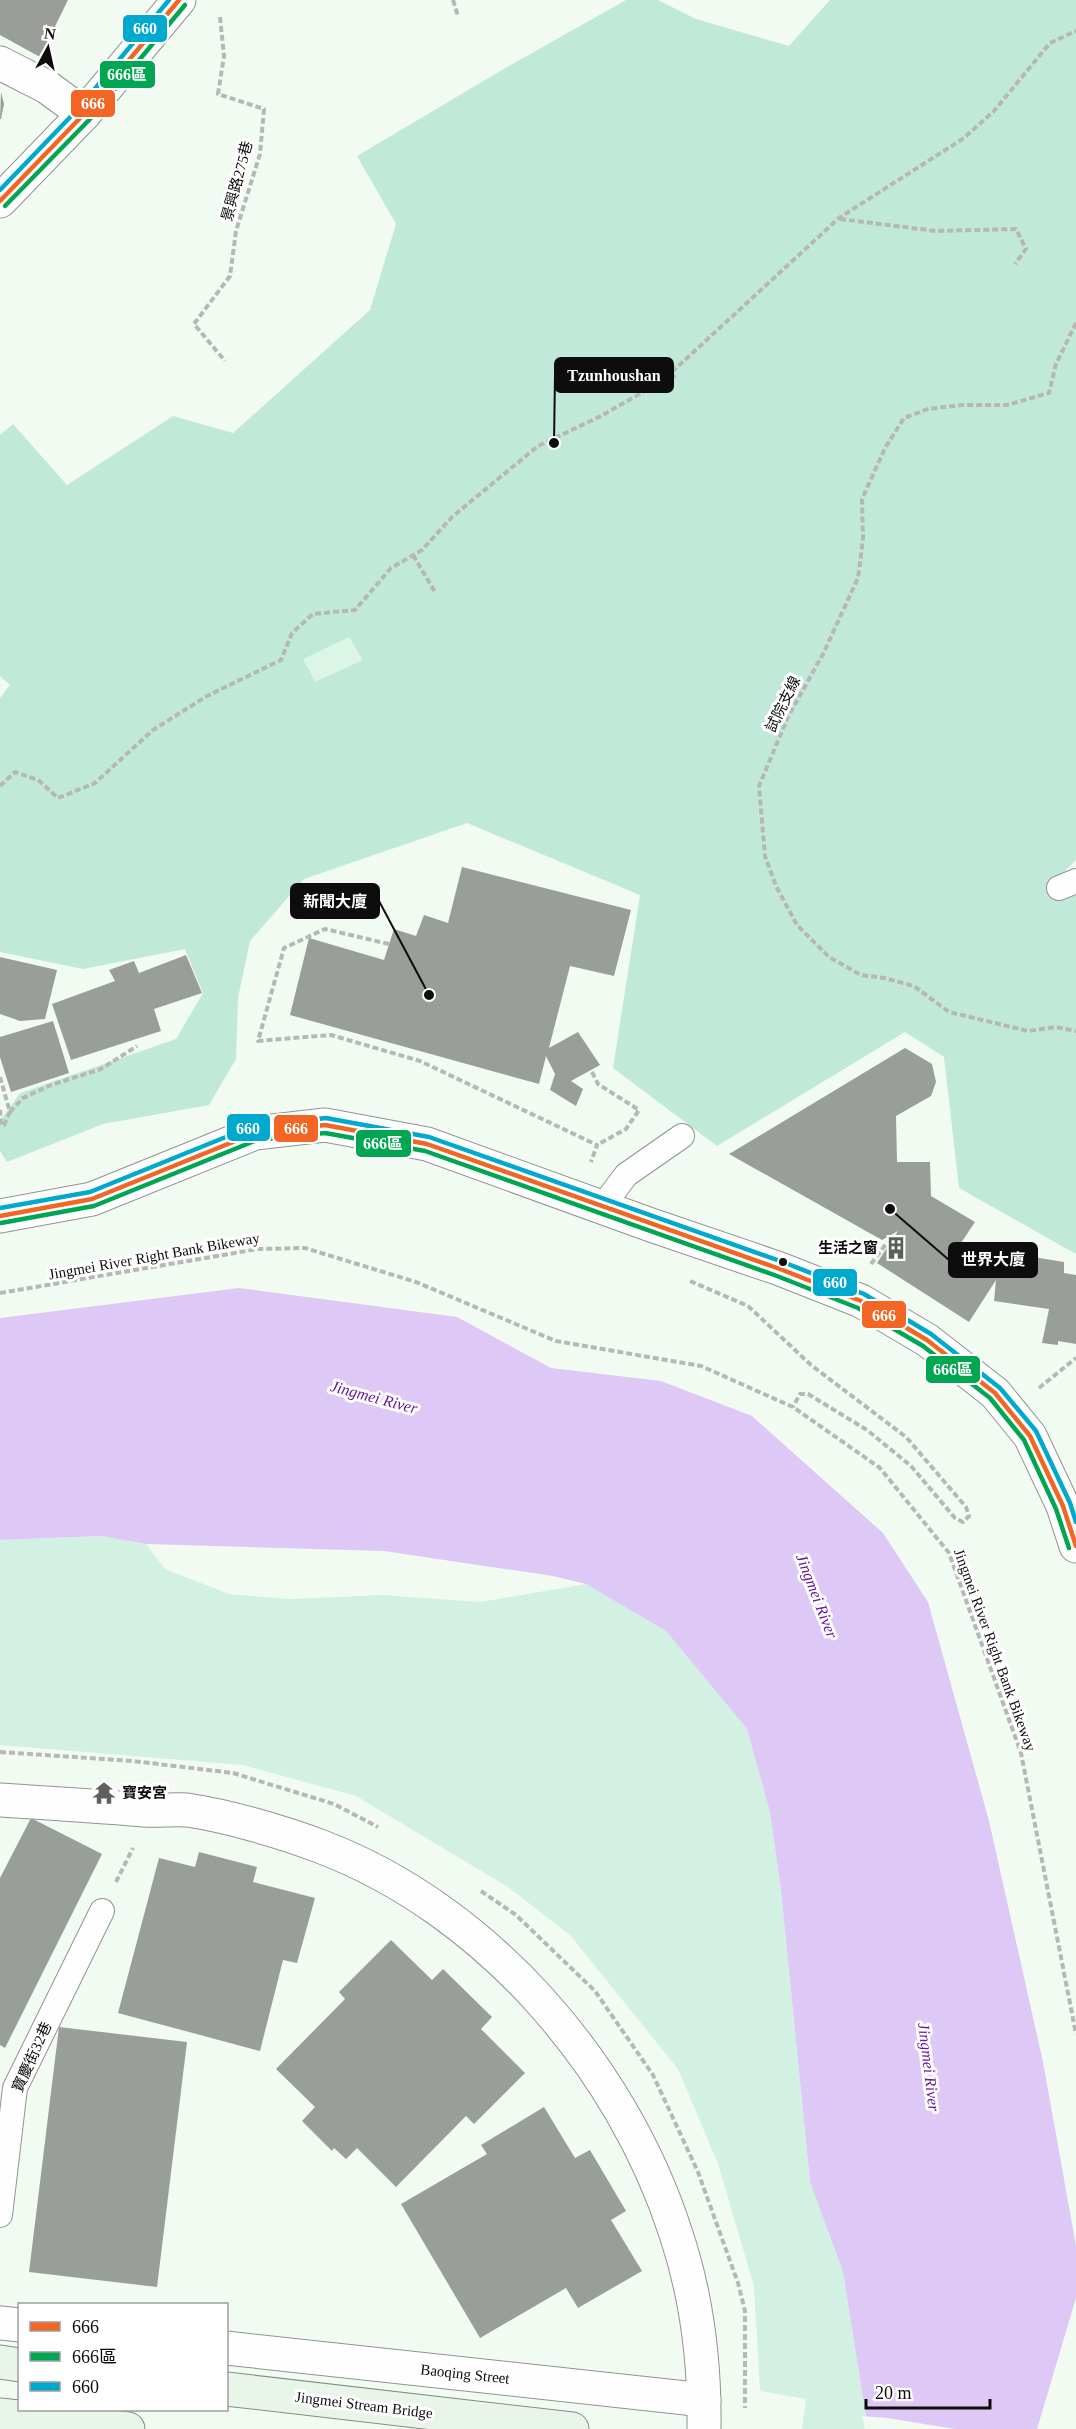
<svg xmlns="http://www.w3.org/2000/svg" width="1076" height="2429" font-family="'Times New Roman','Noto Sans TC',serif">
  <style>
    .green { fill: #d2f1e3 }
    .forest { fill: #c0e9d9 }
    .pitch { fill: #dbf5e6 }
    .water { fill: #dec8f5 }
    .pier { fill: #f2fbf2 }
    .building { fill: #999e98 }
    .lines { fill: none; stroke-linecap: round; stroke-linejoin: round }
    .service-casing { stroke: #909490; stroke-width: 26 }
    .minor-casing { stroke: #909490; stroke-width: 35 }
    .tertiary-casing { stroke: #909490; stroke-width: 35 }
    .secondary-casing { stroke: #878b87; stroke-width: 35 }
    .path { stroke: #b6b8b6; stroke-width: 4; stroke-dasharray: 6 3; stroke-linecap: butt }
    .service { stroke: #fdfefd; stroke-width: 24 }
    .minor { stroke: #fdfefd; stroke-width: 33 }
    .tertiary { stroke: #fdfefd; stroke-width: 33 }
    .secondary { stroke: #eaf5ea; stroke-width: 33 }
    .bus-1-casing { stroke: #fff; stroke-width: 9 }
    .bus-2-casing { stroke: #fff; stroke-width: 9 }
    .bus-3-casing { stroke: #fff; stroke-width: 9 }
    .bus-1 { stroke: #f26522; stroke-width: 4.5 }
    .bus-2 { stroke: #00a651; stroke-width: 4.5 }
    .bus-3 { stroke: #00a9ce; stroke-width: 4.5 }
    .bus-dot { fill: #0d0d0d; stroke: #fff; stroke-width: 2 }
    .labels { text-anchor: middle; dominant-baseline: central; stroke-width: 6; stroke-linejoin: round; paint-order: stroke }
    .street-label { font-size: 15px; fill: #0d0d0d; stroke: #fff }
    .poi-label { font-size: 15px; font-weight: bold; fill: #0d0d0d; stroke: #fff; text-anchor: end }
    .water-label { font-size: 16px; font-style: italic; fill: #6416a0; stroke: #fff }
    .leader { fill: none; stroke: #0d0d0d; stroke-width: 2 }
    .callout-dot { fill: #0d0d0d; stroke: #fff; stroke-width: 2 }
    .callout { fill: #0d0d0d; stroke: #0d0d0d; stroke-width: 2 }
    .callout-label { font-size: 16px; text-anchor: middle; font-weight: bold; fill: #fff }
    .line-badge { stroke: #fff; stroke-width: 2 }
    .badge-label { font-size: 16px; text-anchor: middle; font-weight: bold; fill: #fff }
  </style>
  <rect width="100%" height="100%" fill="#f2fbf2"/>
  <path class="green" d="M 102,1536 L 146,1544 L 165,1569 L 229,1594 L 290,1599 L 383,1595 L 480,1602 L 586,1584 L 666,1631 L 747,1729 L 770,1812 L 781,1890 L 810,2182 L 843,2272 L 868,2429 L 802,2429 L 806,2399 L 760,2391 L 754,2286 L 718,2164 L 678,2069 L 570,1935 L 508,1887 L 356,1796 L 243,1765 L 0,1745 L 0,1540 Z"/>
  <path class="forest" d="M 626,0 L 658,0 L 696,19 L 789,46 L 830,0 L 1076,0 L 1076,860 L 1063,873 L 1076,896 L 1076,1254 L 959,1188 L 944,1057 L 905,1032 L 717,1146 L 613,1068 L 640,895 L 467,823 L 304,879 L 250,941 L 238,998 L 236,1059 L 209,1105 L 103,1124 L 7,1162 L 0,1151 L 0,1121 L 20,1093 L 176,1039 L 203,993 L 185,949 L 83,969 L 0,952 L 0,698 L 10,685 L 0,676 L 0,435 L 13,424 L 67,485 L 173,416 L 233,433 L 370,310 L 396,224 L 357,156 L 502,70 Z"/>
  <path class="pitch" d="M 349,637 L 363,660 L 315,682 L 303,659 Z"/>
  <path class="water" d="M 239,1288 L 457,1317 L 551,1368 L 661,1381 L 752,1416 L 883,1533 L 928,1602 L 989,1821 L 1043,2062 L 1076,2246 L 1076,2298 L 1037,2429 L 868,2429 L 843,2272 L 810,2182 L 781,1890 L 770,1812 L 747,1729 L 666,1631 L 586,1584 L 553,1576 L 384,1551 L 146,1544 L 102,1536 L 0,1540 L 0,1318 Z"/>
  <path class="pier" d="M 862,2416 L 887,2418 L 955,2429 L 865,2429 Z"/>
  <g class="building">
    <path d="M 0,0 L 68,0 L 40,57 L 0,35 Z"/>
    <path d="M 1,92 L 4,104 L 1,119 L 0,119 Z"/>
    <path d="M 462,867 L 631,910 L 614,976 L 570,966 L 549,1048 L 578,1032 L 600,1065 L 571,1081 L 583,1089 L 576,1106 L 550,1090 L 555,1074 L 546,1056 L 539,1084 L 290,1015 L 309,938 L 384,960 L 394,929 L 416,936 L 424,915 L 448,923 Z"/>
    <path d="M 186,955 L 202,993 L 154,1009 L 161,1031 L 71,1060 L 52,1004 L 115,981 L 109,970 L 134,961 L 139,973 Z"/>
    <path d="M 0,957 L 57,970 L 45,1019 L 20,1021 L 0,1014 Z"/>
    <path d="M 53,1021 L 69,1073 L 11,1092 L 0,1057 L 0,1037 Z"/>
    <path d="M 905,1048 L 932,1064 L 936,1082 L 931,1096 L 896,1116 L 897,1162 L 930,1162 L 931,1196 L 975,1222 L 957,1249 L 984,1266 L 988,1248 L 1002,1251 L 1003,1244 L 1034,1250 L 1033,1257 L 1064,1262 L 1064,1273 L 1076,1275 L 1076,1344 L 1058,1341 L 1058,1345 L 1042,1343 L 1049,1309 L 994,1301 L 996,1280 L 969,1322 L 877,1263 L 898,1231 L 882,1240 L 729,1154 Z"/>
    <path d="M 31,1818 L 102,1854 L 5,2048 L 0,2045 L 0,1878 Z"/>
    <path d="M 199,1852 L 257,1867 L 253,1882 L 315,1898 L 297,1963 L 283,1960 L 260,2051 L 118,2013 L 159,1858 L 195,1867 Z"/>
    <path d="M 391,1940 L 432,1980 L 443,1969 L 492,2017 L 481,2029 L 525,2073 L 474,2124 L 466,2116 L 396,2187 L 357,2148 L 346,2159 L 334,2148 L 332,2151 L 302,2121 L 315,2107 L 276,2069 L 345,1999 L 339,1992 Z"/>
    <path d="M 59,2027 L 187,2042 L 157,2287 L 29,2272 Z"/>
    <path d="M 544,2107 L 575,2158 L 590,2150 L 626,2211 L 611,2220 L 642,2271 L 578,2308 L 566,2288 L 480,2338 L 401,2204 L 487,2154 L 481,2145 Z"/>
  </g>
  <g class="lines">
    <g class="service-casing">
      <g id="service">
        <path d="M 1059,888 L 1076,881"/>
        <path d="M 602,1207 L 626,1175 L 682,1136"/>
        <path d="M 0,2215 L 15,2088 L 102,1911"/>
      </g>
    </g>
    <g class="minor-casing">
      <g id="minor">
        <path d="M 0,63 L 47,87 L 84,114"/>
        <path d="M 0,1800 C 48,1803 96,1806 144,1810 C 159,1811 173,1809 187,1810 C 228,1816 283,1832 322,1847 C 487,1910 622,2066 676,2234 C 697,2297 705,2363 704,2429"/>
        <path d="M 0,2323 L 20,2325"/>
        <path d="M 226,2348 L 704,2400"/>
      </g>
    </g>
    <g class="tertiary-casing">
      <g id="tertiary">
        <path d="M 0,201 L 84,114 L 179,0"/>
        <path d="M 0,1216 L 92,1199 L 255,1133 L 325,1125 L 427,1144 L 651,1225 L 780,1269 L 861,1301 L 927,1340 L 995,1393 L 1030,1436 L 1063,1506 L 1076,1546"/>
      </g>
    </g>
    <g class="secondary-casing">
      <g id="secondary">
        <path d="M 0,2362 L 20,2365"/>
        <path d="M 226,2389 L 572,2429"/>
        <path d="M 0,2415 L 128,2429"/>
      </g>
    </g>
    <g class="path">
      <path d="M 453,0 L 458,16"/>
      <path d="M 220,17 L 224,56 L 218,94 L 264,109 L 260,154 L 236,231 L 230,276 L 194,324 L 225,361"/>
      <path d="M 840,219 L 936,231 L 1016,229 L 1026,249 L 1015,264"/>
      <path d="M 1076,323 L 1056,364 L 1049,393 L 1007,405 L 962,405 L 928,409 L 904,418 L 885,448 L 862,499 L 863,539 L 858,578 L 824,652 L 788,717 L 759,786 L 765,856 L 776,886 L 797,925 L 829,957 L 861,975 L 884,978 L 914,986 L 949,1012 L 1028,1031 L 1056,1027 L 1076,1031"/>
      <path d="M 671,374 L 675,378"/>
      <path d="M 413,555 L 435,592"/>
      <path d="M 0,786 L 15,772 L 38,780 L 58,798 L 95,783 L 153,730 L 207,696 L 281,660 L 292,633 L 313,614 L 355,610 L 391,568 L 422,550 L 452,517 L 538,446 L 599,417 L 661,382 L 839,218 L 964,138 L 994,111 L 1050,43 L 1076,31"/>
      <path d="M 389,944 L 325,929 L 284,948 L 258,1041 L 331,1035 L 420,1061 L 597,1145 L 591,1162"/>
      <path d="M 592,1072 L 598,1084 L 639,1110 L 626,1129 L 597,1145"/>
      <path d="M 0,1077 L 10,1112 L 4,1125 L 1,1125 L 0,1108"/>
      <path d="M 10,1112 L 23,1098 L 51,1085 L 101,1069 L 137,1046"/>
      <path d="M 871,1264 L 892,1236"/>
      <path d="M 690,1281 L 748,1306 L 811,1365 L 906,1437 L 966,1507 L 969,1516 L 963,1522 L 955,1518 L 911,1466 L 867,1430 L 808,1394 L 800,1394 L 793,1407"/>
      <path d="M 0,1293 L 258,1249 L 305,1248 L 416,1282 L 556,1341 L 701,1366 L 793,1407 L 880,1468 L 949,1553 L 1021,1753 L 1076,2034"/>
      <path d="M 1039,1388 L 1076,1358"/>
      <path d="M 0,1752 L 133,1761 L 233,1773 L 334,1804 L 378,1827"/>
      <path d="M 116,1882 L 133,1848"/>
      <path d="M 481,1891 L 516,1915 L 595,1991 L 653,2075 L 698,2172 L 738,2283 L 745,2311 L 745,2408"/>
    </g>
    <use href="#service" class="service"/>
    <use href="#minor" class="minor"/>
    <use href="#tertiary" class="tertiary"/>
    <use href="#secondary" class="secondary"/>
    <g class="bus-1-casing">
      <g id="bus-1">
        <path d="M 0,201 L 84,114 L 179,0"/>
        <path d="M 0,1216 L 92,1199 L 255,1133 L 325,1125 L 427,1144 L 780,1269 L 861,1301 L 927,1340 L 995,1393 L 1030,1436 L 1063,1506 L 1076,1546"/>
      </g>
    </g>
    <g class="bus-2-casing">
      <g id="bus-2">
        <path d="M 5,206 L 90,119 L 185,5"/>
        <path d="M 1,1223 L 94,1206 L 257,1140 L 325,1133 L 425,1151 L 777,1276 L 858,1308 L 923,1346 L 990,1398 L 1024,1440 L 1056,1509 L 1069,1548"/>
      </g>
    </g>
    <g class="bus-3-casing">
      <g id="bus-3">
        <path d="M 0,190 L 78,109 L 169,0"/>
        <path d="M 0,1208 L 90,1192 L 253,1126 L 326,1118 L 429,1137 L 783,1262 L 864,1294 L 931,1334 L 1000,1388 L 1036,1431 L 1070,1503 L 1076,1522"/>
      </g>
    </g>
    <use href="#bus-1" class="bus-1"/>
    <use href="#bus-2" class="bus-2"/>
    <use href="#bus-3" class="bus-3"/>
  </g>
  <defs>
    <g id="building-bare" transform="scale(1.8)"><path d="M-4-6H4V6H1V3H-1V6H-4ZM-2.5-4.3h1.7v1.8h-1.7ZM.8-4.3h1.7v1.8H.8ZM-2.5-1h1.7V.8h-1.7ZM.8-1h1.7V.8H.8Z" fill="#5d605d" stroke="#fff" stroke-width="2.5" paint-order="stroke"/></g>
    <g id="temple-bare" transform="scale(1.8)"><path d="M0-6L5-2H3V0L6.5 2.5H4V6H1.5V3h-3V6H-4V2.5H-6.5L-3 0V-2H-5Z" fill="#5d605d" stroke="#fff" stroke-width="2.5" paint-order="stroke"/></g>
  </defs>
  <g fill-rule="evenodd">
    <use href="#building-bare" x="896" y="1248"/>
    <use href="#temple-bare" x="104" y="1793"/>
  </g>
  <circle class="bus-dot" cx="783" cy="1262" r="5"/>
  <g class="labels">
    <g class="street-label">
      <text transform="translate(237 181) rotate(-75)">景興路275巷</text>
      <text transform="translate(783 704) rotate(-64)">試院支線</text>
      <text transform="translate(154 1256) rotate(-10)">Jingmei River Right Bank Bikeway</text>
      <text transform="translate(995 1650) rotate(70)">Jingmei River Right Bank Bikeway</text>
      <text transform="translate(32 2057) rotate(-66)">寶慶街32巷</text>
      <text transform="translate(465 2374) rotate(6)">Baoqing Street</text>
      <text transform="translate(364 2405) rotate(7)">Jingmei Stream Bridge</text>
    </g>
    <g class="poi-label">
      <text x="878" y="1248">生活之窗</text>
      <text x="122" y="1793" text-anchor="start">寶安宮</text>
    </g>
    <g class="water-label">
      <text transform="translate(374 1397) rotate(15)">Jingmei River</text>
      <text transform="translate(817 1596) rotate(69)">Jingmei River</text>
      <text transform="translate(929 2067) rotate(83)">Jingmei River</text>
    </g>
  </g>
  <path class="leader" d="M554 443L555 375M429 995L379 901M890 1209L949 1260"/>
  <g class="callout-dot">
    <circle cx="554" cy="443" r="6"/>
    <circle cx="429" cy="995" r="6"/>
    <circle cx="890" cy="1209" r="6"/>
  </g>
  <g class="callout">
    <rect x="555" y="358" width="118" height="34" rx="6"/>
    <rect x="291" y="884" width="88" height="34" rx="6"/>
    <rect x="949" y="1243" width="88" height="34" rx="6"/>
  </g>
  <g class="callout-label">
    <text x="614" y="381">Tzunhoushan</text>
    <text x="335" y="907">新聞大廈</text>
    <text x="993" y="1265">世界大廈</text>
  </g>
  <g class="line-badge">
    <rect x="122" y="14" width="46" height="29" rx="6" fill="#00a9ce"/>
    <rect x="99" y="60" width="57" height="29" rx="6" fill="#00a651"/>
    <rect x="70" y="89" width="46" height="29" rx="6" fill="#f26522"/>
    <rect x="226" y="1113" width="45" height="29" rx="6" fill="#00a9ce"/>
    <rect x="273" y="1114" width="46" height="29" rx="6" fill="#f26522"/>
    <rect x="355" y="1129" width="57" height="29" rx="6" fill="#00a651"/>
    <rect x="812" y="1268" width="46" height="29" rx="6" fill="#00a9ce"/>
    <rect x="861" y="1300" width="46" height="29" rx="6" fill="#f26522"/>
    <rect x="925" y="1355" width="56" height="29" rx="6" fill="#00a651"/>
  </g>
  <g class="badge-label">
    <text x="145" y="34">660</text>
    <text x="127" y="80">666區</text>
    <text x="93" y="109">666</text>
    <text x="248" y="1134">660</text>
    <text x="296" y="1134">666</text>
    <text x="383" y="1149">666區</text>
    <text x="835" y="1288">660</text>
    <text x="884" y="1321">666</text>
    <text x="953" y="1375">666區</text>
  </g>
  <rect x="18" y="2303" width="210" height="108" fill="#ffffff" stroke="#9e9e9e" stroke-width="1.5"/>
  <rect x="30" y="2322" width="30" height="9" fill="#f26522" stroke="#9e9e9e" stroke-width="1.5"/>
  <text x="72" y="2333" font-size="18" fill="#0d0d0d">666</text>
  <rect x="30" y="2352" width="30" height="9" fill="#00a651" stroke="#9e9e9e" stroke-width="1.5"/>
  <text x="72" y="2363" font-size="18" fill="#0d0d0d">666區</text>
  <rect x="30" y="2382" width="30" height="9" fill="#00a9ce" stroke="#9e9e9e" stroke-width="1.5"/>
  <text x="72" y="2393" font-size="18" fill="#0d0d0d">660</text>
  <g transform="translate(48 48) rotate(8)" stroke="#ffffff" stroke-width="4.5" paint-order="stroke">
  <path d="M0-4.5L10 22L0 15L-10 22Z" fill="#0d0d0d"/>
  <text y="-9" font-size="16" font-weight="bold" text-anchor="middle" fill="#0d0d0d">N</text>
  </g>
  <path d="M866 2399v9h124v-9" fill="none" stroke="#0d0d0d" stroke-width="3"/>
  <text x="875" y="2399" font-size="18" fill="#0d0d0d" stroke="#ffffff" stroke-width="4.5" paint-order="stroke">20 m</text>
</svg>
